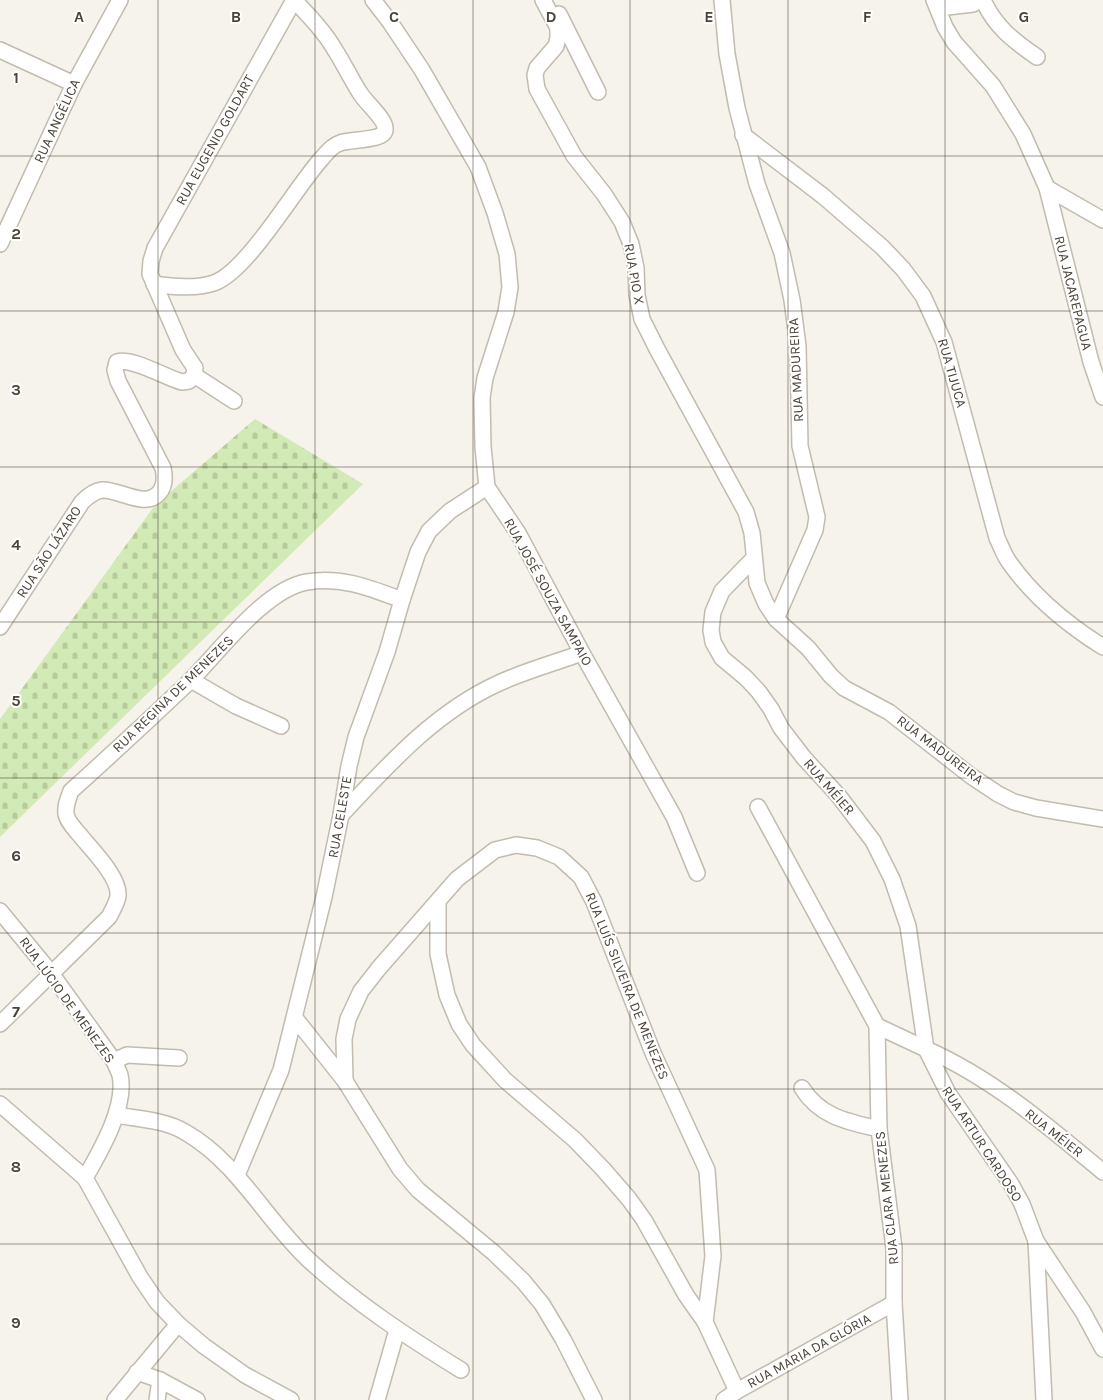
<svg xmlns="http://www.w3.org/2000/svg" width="1103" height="1400" font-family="Karla,sans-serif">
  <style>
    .cemetery { fill: url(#cemetery-stones) }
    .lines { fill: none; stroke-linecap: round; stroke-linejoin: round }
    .minor-casing { stroke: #c2bbae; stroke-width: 18 }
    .minor { stroke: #fff; stroke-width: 15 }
    .grid { fill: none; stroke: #4b4439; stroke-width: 1; stroke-opacity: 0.55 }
    .labels { text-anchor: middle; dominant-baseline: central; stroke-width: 4; stroke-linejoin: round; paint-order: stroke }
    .street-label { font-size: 14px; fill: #4b4439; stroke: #fff }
    .grid-label { font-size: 16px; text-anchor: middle; font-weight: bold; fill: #4b4439; stroke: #fff; stroke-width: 4; stroke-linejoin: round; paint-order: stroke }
  </style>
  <defs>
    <pattern id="cemetery-stones" width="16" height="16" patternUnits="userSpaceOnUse" patternTransform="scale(1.25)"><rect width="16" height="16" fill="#d2eab5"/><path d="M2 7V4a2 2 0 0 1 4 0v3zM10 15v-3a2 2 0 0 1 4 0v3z" fill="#b6ca9c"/></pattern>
  </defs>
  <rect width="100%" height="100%" fill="#f6f3ec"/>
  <path class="cemetery" d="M 255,419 L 363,484 L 0,837 L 0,719 L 155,505 Z"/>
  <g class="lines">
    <g class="minor-casing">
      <g id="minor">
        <path d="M 373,0 L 390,22 L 422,70 L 478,167 L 495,213 L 507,254 L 510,287 L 506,312 L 485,378 L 482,398 L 483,447 L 487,487 L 518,533 L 582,653 L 674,817 L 697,873"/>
        <path d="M 543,0 L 558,28 L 558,38 L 556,46 L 537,68 L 535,75 L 537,89 L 574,156 L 604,194 L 622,222 L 631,244 L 636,268 L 637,295 L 642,319 L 657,349 L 746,512 L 752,533 L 757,583 L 766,604 L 776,619 L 808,648 L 831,676 L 844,688 L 889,712 L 971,776 L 998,794 L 1014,802 L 1036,808 L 1103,819"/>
        <path d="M 722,0 L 727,54 L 737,108 L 757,184 L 782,253 L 792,300 L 798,346 L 800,446 L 817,517 L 815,530 L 776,619"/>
        <path d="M 934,0 L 945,27 L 954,42 L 993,86 L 1023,134 L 1047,188 L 1091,362 L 1103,397"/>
        <path d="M 983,0 C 995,27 1014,41 1037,57"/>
        <path d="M 939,8 L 973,4 L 979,0"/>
        <path d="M 559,14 L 598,92"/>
        <path d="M 0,50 L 74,84"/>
        <path d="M 743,135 L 823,196 L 882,247 L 903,269 L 923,296 L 944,342 L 997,538 C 1001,546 1004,555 1009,562 C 1033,596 1068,625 1103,647"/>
        <path d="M 1047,188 L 1103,220"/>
        <path d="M 0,244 L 74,84 L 120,0"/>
        <path d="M 154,284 C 173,287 196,289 214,283 C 248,271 296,186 323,157 C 327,152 334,145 340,143 C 351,139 384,141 385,130 C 387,120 365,102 360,93 C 351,79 344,64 335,50 C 324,31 309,16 294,0"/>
        <path d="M 194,375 L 195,368 L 183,350 L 150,274 L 151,261 L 155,248 L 294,0"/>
        <path d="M 754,558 L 722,591 L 713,612 L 711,630 L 713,642 L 722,658 L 746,678 L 759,692 L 771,709 L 781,728 L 804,758 L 838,795 L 873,841 L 892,879 L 908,926 L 926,1049 C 992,1078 1048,1126 1103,1172"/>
        <path d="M 0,627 L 82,502 C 88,496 94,491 102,490 C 119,489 145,509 159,493 C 165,486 165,477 163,468 L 118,381 L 115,370 L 117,362 C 132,357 166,378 182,382 L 189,381 L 194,375 L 234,401"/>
        <path d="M 191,680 L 236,706 L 281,726"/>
        <path d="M 758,807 L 877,1026 L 879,1129 L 894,1248 L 894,1303 L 900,1400"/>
        <path d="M 341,815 C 388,765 435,712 499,683 C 525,671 554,663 582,653"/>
        <path d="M 438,901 L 438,954 L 447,995 L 459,1024 L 473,1045 L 505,1080 L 575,1140 L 603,1169 L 629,1199 L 644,1220 L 686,1295 L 705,1322 L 737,1391"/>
        <path d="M 0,911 L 51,973 L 114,1061 C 116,1065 118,1070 120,1075 C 127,1106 100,1152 85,1178"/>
        <path d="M 295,1018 L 345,1081 L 400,1169 L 418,1190 L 494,1253 L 523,1281 L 542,1304 L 563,1339 L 594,1400"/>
        <path d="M 0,1024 L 109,917 C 112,911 117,903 118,896 C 120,877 90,848 79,834 C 74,828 67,821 66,814 C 65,806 68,799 71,791 C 111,755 151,718 190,681 C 220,651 265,589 307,582 C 341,576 370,588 402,600"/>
        <path d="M 877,1026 L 926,1049 L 948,1093 L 1011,1184 L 1022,1204 L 1036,1241 L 1083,1312 L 1103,1349"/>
        <path d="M 114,1061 L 127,1055 L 179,1058"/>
        <path d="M 345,1081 L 344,1039 L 348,1019 L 361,991 L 379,968 L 457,879 L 495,850 L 516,845 L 537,848 L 559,857 L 581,877 L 594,902 L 653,1053 L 707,1170 L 713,1256 L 705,1322"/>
        <path d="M 802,1088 C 820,1117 848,1122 879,1129"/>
        <path d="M 0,1104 L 85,1178 L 140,1277 L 157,1302 L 178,1324 L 204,1346 L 245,1375 L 291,1400"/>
        <path d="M 116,1115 C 138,1119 165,1120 185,1132 C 239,1163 266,1221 311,1262 C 357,1304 409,1338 461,1370"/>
        <path d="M 237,1175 L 281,1070 L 324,897 L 341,815 L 349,766 L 356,737 L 387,652 L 402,600 L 418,552 L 429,531 L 450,511 L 487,487"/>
        <path d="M 1036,1241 L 1044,1400"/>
        <path d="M 137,1372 L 160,1380 L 197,1400"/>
        <path d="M 115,1400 L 178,1324"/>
        <path d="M 157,1400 L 160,1380"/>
        <path d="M 377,1400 L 397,1330"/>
        <path d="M 724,1400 L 737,1391 L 894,1303"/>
      </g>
    </g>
    <use href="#minor" class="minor"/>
  </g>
  <path class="grid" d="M 158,0 L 158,1400M 315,0 L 315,1400M 473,0 L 473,1400M 630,0 L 630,1400M 788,0 L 788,1400M 945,0 L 945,1400M 0,156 L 1103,156M 0,311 L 1103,311M 0,467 L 1103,467M 0,622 L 1103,622M 0,778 L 1103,778M 0,933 L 1103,933M 0,1089 L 1103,1089M 0,1244 L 1103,1244"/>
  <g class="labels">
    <g class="street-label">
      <text transform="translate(57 121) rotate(-65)">RUA ANGÉLICA</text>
      <text transform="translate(215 140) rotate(-61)">RUA EUGENIO GOLDART</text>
      <text transform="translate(634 274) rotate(80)">RUA PIO X</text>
      <text transform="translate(1073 293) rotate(76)">RUA JACAREPAGUA</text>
      <text transform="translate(796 370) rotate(-93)">RUA MADUREIRA</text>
      <text transform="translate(952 373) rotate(74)">RUA TIJUCA</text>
      <text transform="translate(49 552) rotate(-57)">RUA SÃO LÁZARO</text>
      <text transform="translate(548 592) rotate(61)">RUA JOSÉ SOUZA SAMPAIO</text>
      <text transform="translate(173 694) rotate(-44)">RUA REGINA DE MENEZES</text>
      <text transform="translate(940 750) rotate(37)">RUA MADUREIRA</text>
      <text transform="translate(829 787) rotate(49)">RUA MÉIER</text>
      <text transform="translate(340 817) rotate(-80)">RUA CELESTE</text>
      <text transform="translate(627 986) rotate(68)">RUA LUÍS SILVEIRA DE MENEZES</text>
      <text transform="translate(67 1000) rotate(54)">RUA LÚCIO DE MENEZES</text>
      <text transform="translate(1054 1133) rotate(38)">RUA MÉIER</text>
      <text transform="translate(982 1144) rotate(57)">RUA ARTUR CARDOSO</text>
      <text transform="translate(887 1198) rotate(-96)">RUA CLARA MENEZES</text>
      <text transform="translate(809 1351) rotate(-29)">RUA MARIA DA GLÓRIA</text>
    </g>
  </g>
  <g class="grid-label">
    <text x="79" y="22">A</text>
    <text x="236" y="22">B</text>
    <text x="394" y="22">C</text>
    <text x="551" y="22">D</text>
    <text x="709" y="22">E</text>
    <text x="867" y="22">F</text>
    <text x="1024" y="22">G</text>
    <text x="16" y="83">1</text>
    <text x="16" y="239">2</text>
    <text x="16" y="395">3</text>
    <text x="16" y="550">4</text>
    <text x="16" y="706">5</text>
    <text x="16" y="861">6</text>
    <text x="16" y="1017">7</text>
    <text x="16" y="1172">8</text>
    <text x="16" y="1328">9</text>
  </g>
</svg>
